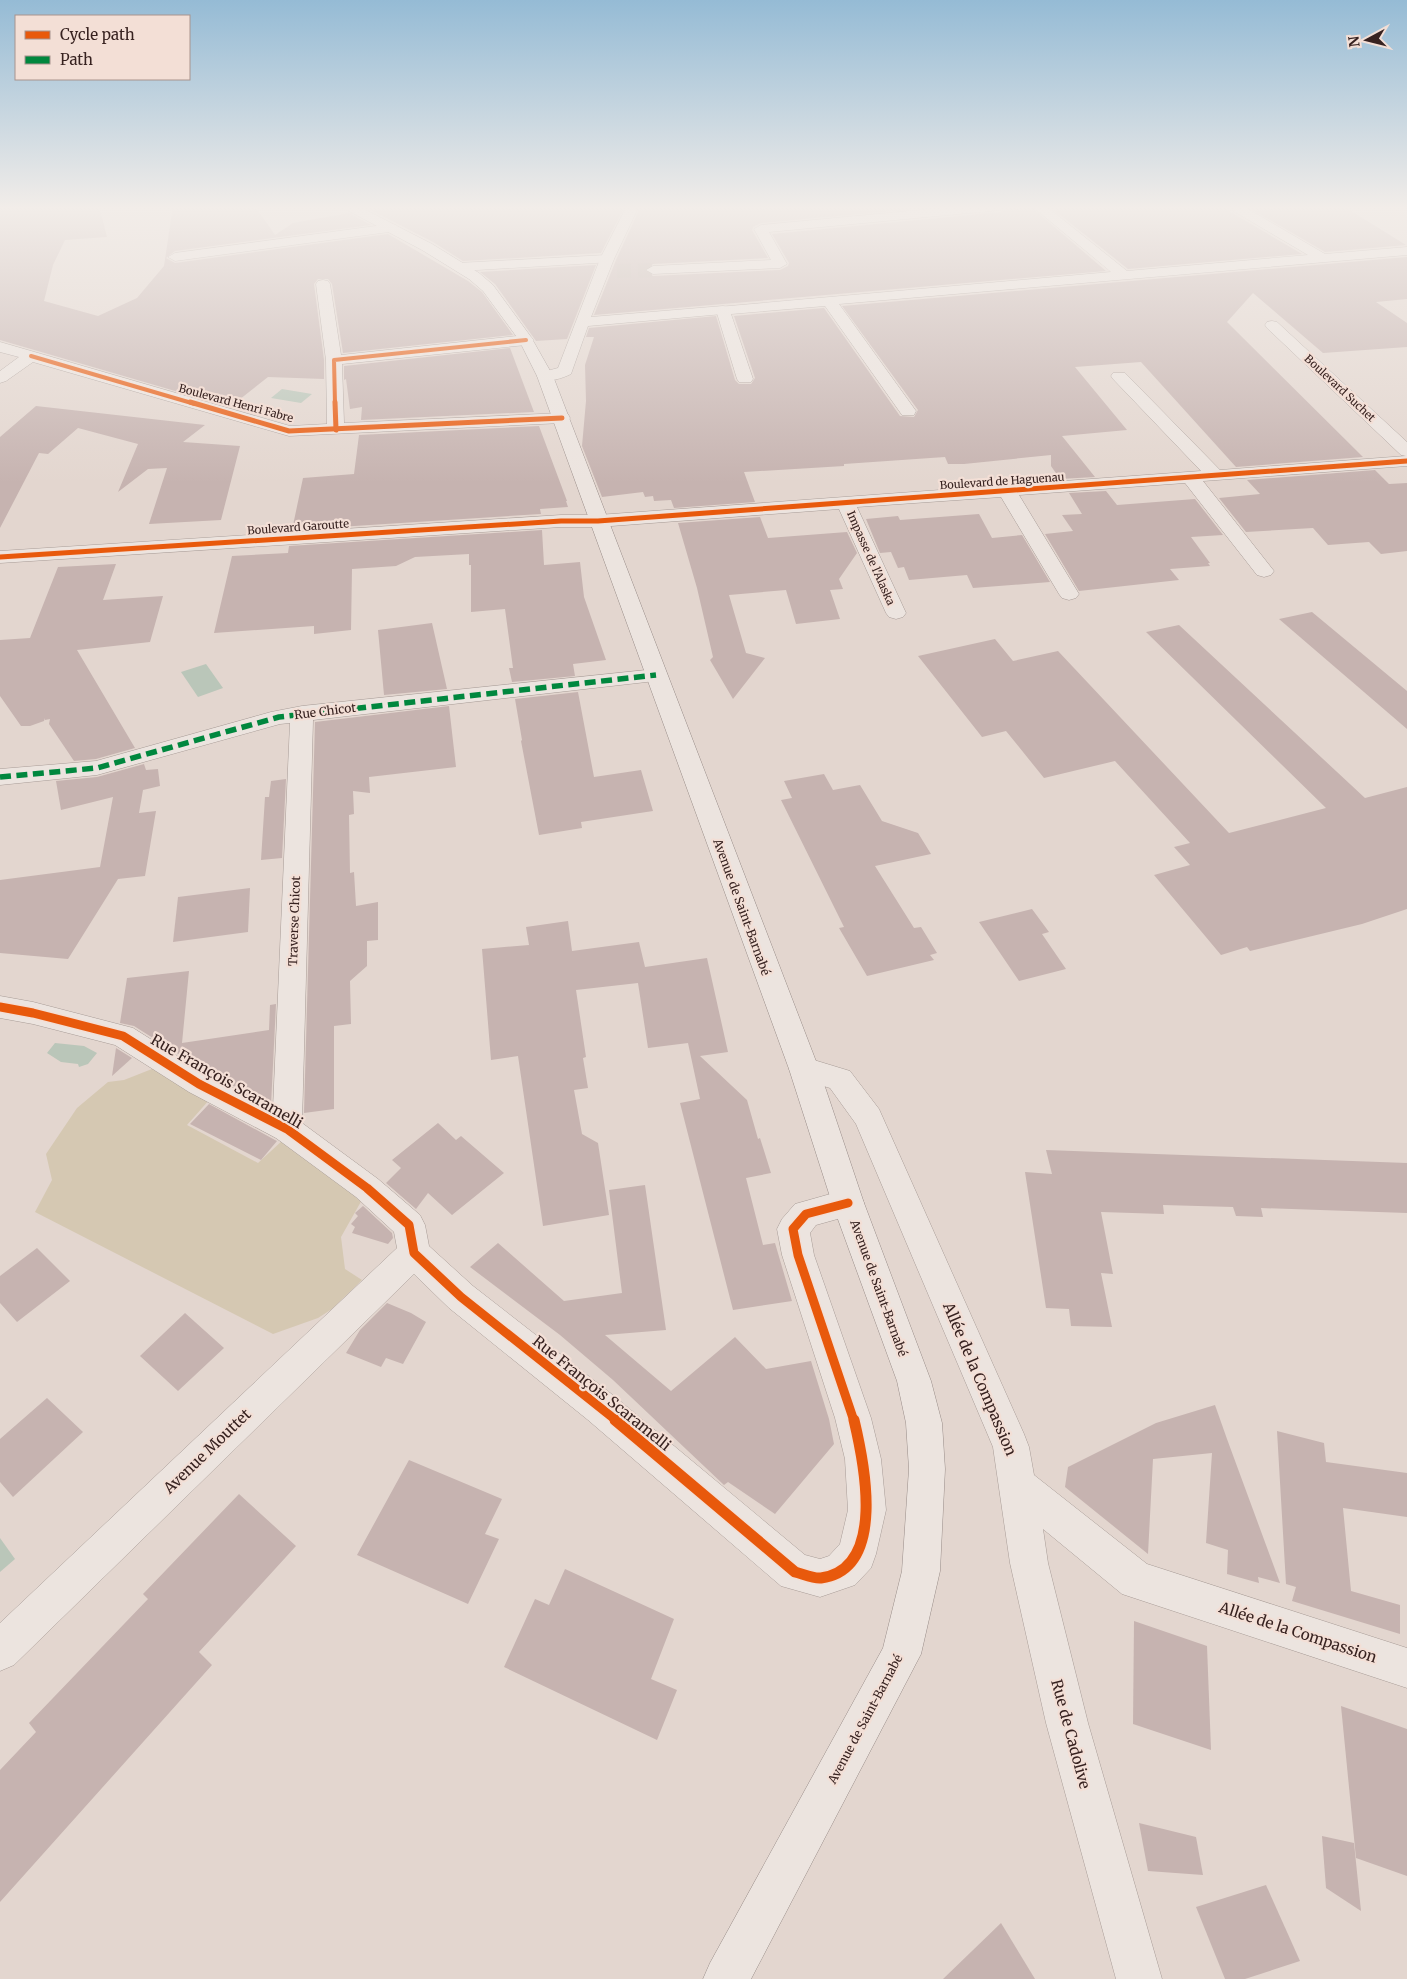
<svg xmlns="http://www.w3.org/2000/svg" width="1407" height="1979" font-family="Merriweather,serif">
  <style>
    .green { fill: #d5c8b2 }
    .water { fill: #bac6b9 }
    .building { fill: #c6b3b0 }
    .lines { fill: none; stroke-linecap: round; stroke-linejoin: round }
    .minor-tunnel { stroke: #c1b2ac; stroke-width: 14; stroke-dasharray: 14 7; stroke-linecap: butt }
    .minor-casing { stroke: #a89c97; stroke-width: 1 }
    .tertiary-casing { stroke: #a89c97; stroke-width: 1 }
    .secondary-casing { stroke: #988c88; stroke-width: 1 }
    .minor { fill: #ece4df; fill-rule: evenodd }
    .tertiary { fill: #ece4df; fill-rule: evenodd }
    .secondary { fill: #ece4df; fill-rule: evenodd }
    .quiet { stroke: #00873e; stroke-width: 5.5; stroke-dasharray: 11 5.5; stroke-linecap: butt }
    .cycleway-far3-casing { stroke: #f3dfd6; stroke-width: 5.5 }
    .cycleway-far2-casing { stroke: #f3dfd6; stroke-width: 7 }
    .cycleway-far1-casing { stroke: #f3dfd6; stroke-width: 12 }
    .cycleway-casing { stroke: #f3dfd6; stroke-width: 14 }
    .cycleway-far3 { stroke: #e8590c; stroke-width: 4 }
    .cycleway-far2 { stroke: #e8590c; stroke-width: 5 }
    .cycleway-far1 { stroke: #e8590c; stroke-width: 9 }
    .cycleway { stroke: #e8590c; stroke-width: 11 }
    .labels { text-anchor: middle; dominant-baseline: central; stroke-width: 4.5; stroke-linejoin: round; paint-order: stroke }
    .far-street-label { font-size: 11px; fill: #372220; stroke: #f3dfd6 }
    .street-label { font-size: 12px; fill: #372220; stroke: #f3dfd6 }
    .near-street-label { font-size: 15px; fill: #372220; stroke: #f3dfd6 }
  </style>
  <rect width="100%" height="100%" fill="#e3d6cf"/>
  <path class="green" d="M 157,1067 L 210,1099 L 187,1125 L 258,1163 L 283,1140 L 363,1198 L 341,1237 L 345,1269 L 362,1280 L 332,1309 L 318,1318 L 273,1334 L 35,1212 L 52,1180 L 46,1154 L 77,1108 L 108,1082 L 124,1080 Z"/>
  <g class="water">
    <path d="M 282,389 L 312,394 L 301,403 L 271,398 Z"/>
    <path d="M 206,664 L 223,688 L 198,697 L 181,672 Z"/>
    <path d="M 55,1043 L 84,1046 L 97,1053 L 88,1064 L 79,1067 L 78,1064 L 61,1062 L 47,1053 Z"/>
    <path d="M 0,1538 L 15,1559 L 0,1572 Z"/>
  </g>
  <g class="building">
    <path d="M 0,206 L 99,206 L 107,237 L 65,240 L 53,265 L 44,301 L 98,316 L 137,298 L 164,266 L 173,206 L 255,206 L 275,235 L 293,223 L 349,213 L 371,225 L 175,251 L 166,258 L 175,263 L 388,234 L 468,281 L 482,292 L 513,335 L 343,353 L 332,284 L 328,279 L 318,279 L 314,284 L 324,360 L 324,379 L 268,377 L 230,407 L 0,340 Z"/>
    <path d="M 390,206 L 625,206 L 601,253 L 463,261 L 433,242 L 369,209 Z"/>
    <path d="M 641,206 L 945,206 L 761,223 L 753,227 L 752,230 L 768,258 L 653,264 L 644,271 L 653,276 L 780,270 L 788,266 L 789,263 L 772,234 L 1001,212 L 1009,206 L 1030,206 L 1106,271 L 594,315 L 616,260 Z"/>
    <path d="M 1049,206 L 1226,206 L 1229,211 L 1302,254 L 1128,269 Z"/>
    <path d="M 1246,206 L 1343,206 L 1406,245 L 1325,252 Z"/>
    <path d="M 1407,257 L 1407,299 L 1376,302 L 1407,323 L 1407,347 L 1323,353 L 1253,293 L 1227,322 L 1363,457 L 1236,467 L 1141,362 L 1075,367 L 1127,430 L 1062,436 L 1095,477 L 1060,479 L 1051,466 L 1051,455 L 964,464 L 948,464 L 945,457 L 844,464 L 844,466 L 744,472 L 755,502 L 674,508 L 671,500 L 654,501 L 653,496 L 645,497 L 643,492 L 602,497 L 582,446 L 586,401 L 585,365 L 594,337 L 586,337 L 589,328 L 716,316 L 735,380 L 739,384 L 751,384 L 755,378 L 734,316 L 824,308 L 900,416 L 914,417 L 918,410 L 842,306 Z"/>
    <path d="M 596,265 L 567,339 L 536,341 L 495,284 L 480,272 Z"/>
    <path d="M 510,348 L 534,412 L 361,420 L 362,407 L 350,409 L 346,379 L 344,380 L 344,366 Z"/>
    <path d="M 36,406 L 205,425 L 183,442 L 240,446 L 221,520 L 149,524 L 167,468 L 148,469 L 118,492 L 138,444 L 78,428 L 48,454 L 39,453 L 0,528 L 0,437 Z"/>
    <path d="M 539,426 L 567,501 L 566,501 L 568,507 L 540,509 L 541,514 L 292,530 L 303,478 L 354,474 L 359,435 Z"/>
    <path d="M 1375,470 L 1389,484 L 1407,483 L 1407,551 L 1381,554 L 1369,542 L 1328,545 L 1313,528 L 1246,532 L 1219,498 L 1260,494 L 1247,480 Z"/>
    <path d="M 1106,491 L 1117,505 L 1195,499 L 1223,535 L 1191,537 L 1210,563 L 1208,563 L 1210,566 L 1170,569 L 1179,580 L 1079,591 L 1045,534 L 1073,531 L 1062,515 L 1082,514 L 1069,493 Z"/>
    <path d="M 979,514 L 992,538 L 1022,535 L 1050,582 L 973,588 L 967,575 L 909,580 L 904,567 L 898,568 L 891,552 L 880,553 L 866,519 L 898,516 L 900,520 Z"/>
    <path d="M 760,517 L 768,538 L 847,532 L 857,553 L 839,579 L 843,589 L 830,590 L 840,619 L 796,624 L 786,590 L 729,595 L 746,653 L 765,658 L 733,699 L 710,660 L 713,657 L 697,588 L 678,523 Z"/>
    <path d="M 542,530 L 544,565 L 580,562 L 584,597 L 606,660 L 573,664 L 575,676 L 512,682 L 509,668 L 513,668 L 505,609 L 471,612 L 471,565 L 469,565 L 469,554 L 415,557 L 396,566 L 352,569 L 351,630 L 314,634 L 314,626 L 214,633 L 232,556 L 288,553 L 289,546 Z"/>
    <path d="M 116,564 L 103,600 L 163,596 L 150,642 L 77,650 L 135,748 L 96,759 L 74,761 L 49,724 L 50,719 L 45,720 L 45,718 L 44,721 L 30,726 L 21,726 L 0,696 L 0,640 L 30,638 L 58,567 Z"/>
    <path d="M 1312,612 L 1407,691 L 1407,729 L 1279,619 Z"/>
    <path d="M 432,623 L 447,689 L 384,695 L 378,630 Z"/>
    <path d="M 1179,625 L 1365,798 L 1407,787 L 1407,909 L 1362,924 L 1250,951 L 1247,947 L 1221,955 L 1154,875 L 1190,865 L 1174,847 L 1190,843 L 1115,761 L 1044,778 L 1006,731 L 982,737 L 918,656 L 995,639 L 1013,661 L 1058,651 L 1229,833 L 1326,808 L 1146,632 Z"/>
    <path d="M 578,692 L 594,777 L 641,770 L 653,811 L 581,822 L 582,828 L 539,835 L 521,741 L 522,740 L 515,699 Z"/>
    <path d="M 449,706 L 456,767 L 369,777 L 370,793 L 353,791 L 354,814 L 349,815 L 350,873 L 354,872 L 356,906 L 378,902 L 378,940 L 367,941 L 367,966 L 350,981 L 351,1024 L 334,1026 L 334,1109 L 304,1113 L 315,722 Z"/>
    <path d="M 144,764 L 146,770 L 158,769 L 160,786 L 143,790 L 139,813 L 156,811 L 145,876 L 118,879 L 68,959 L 0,953 L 0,880 L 100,867 L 113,797 L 61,810 L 56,781 L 97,777 Z"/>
    <path d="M 824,774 L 833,790 L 860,785 L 882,821 L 918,833 L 931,854 L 875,866 L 914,928 L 921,927 L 937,953 L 930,955 L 934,960 L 867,976 L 839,928 L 844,927 L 781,800 L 792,798 L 784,781 Z"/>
    <path d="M 286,779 L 282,858 L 261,860 L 265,797 L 269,797 L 271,781 Z"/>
    <path d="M 250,888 L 248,932 L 173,942 L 178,897 Z"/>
    <path d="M 1032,909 L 1049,932 L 1042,934 L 1066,969 L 1019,981 L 979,922 Z"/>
    <path d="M 568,921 L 572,951 L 639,942 L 645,967 L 707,958 L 728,1052 L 700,1056 L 747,1100 L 758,1139 L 760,1138 L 771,1173 L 746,1178 L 763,1245 L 775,1243 L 792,1301 L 733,1310 L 680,1103 L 700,1099 L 688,1043 L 648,1048 L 638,983 L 576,990 L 586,1057 L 583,1058 L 588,1088 L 574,1090 L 582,1134 L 598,1143 L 609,1215 L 543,1226 L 518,1056 L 491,1060 L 482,949 L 529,945 L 526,927 Z"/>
    <path d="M 189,971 L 182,1043 L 269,1030 L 270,1005 L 276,1004 L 271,1105 L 210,1074 L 134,1026 L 120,1023 L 127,978 Z"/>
    <path d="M 116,1048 L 132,1058 L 112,1076 Z"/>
    <path d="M 209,1104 L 275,1140 L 277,1141 L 261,1160 L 190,1124 Z"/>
    <path d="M 438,1123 L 456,1140 L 461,1136 L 504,1173 L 452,1215 L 428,1193 L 416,1209 L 386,1183 L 401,1168 L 392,1160 Z"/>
    <path d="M 1046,1150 L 1407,1163 L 1407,1213 L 1261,1208 L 1263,1217 L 1236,1216 L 1233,1207 L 1163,1205 L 1164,1214 L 1101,1212 L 1113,1274 L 1101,1273 L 1112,1327 L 1071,1326 L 1069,1309 L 1046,1308 L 1025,1172 L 1052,1174 Z"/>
    <path d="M 645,1185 L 666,1330 L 605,1335 L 671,1391 L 735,1337 L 766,1369 L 811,1361 L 829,1419 L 834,1444 L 775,1514 L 728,1482 L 724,1485 L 613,1380 L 560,1335 L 470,1267 L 498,1243 L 564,1301 L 622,1293 L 609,1190 Z"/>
    <path d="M 363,1206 L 392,1233 L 393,1238 L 388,1244 L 352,1233 L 355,1227 L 351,1224 L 358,1216 L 355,1213 Z"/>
    <path d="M 37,1248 L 70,1281 L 17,1322 L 0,1303 L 0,1276 Z"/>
    <path d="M 387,1303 L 411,1313 L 426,1322 L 403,1364 L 386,1358 L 381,1367 L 346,1353 L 360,1330 Z"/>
    <path d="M 185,1313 L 224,1348 L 178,1391 L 140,1356 Z"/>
    <path d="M 47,1398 L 83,1432 L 13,1497 L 0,1482 L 0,1439 Z"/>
    <path d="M 1215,1405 L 1227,1439 L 1280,1583 L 1258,1577 L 1259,1583 L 1227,1574 L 1228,1550 L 1206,1543 L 1212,1453 L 1153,1459 L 1148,1554 L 1065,1487 L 1068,1467 L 1156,1423 Z"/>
    <path d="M 1277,1431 L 1324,1443 L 1326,1462 L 1407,1473 L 1407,1517 L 1343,1508 L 1351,1591 L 1400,1605 L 1400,1634 L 1292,1601 L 1296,1587 L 1286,1584 Z"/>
    <path d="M 409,1460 L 502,1499 L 485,1534 L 499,1539 L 468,1604 L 357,1555 Z"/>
    <path d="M 239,1494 L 296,1546 L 199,1652 L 212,1665 L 0,1902 L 0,1770 L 36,1732 L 29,1723 L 148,1599 L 143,1594 Z"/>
    <path d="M 565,1569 L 674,1619 L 651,1679 L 677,1690 L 657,1740 L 504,1667 L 535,1599 L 549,1605 Z"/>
    <path d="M 1134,1621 L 1207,1646 L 1211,1750 L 1133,1724 Z"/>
    <path d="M 1341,1706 L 1407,1729 L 1407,1876 L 1356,1858 Z"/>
    <path d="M 1139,1823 L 1196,1837 L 1203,1875 L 1148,1871 Z"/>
    <path d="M 1322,1836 L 1354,1843 L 1361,1911 L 1326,1888 Z"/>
    <path d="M 1266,1885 L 1300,1961 L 1245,1979 L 1225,1979 L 1196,1907 Z"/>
    <path d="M 1001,1923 L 1035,1979 L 943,1979 Z"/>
  </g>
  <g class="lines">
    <path class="minor-tunnel" d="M 617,271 L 653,270"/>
    <g class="minor-casing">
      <g id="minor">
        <path d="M 963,206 L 1007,206 L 1001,210 L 769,232 L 787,264 L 780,268 L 653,274 L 646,270 L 653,266 L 771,260 L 754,229 L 761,225 Z"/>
        <path d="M 1032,206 L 1046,206 L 1127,271 L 1308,255 L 1230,209 L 1228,206 L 1243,206 L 1325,254 L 1407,247 L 1407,255 L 839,304 L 916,411 L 914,415 L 902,415 L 825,306 L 731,314 L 753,379 L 751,382 L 739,382 L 737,379 L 716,310 L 718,307 L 1111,272 Z"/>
        <path d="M 391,224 L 396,225 L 398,228 L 396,231 L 175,261 L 168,257 L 175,253 Z"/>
        <path d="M 607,255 L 612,256 L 614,259 L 612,262 L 460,271 L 453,267 L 460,263 Z"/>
        <path d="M 323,280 L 328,281 L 330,284 L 341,355 L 526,335 L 531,337 L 534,340 L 531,343 L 526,345 L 342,364 L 344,423 L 562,413 L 568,414 L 570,418 L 568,422 L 562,423 L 289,436 L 33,362 L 6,381 L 0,383 L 0,371 L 19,357 L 0,352 L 0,342 L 290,426 L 327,424 L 326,360 L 316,284 L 318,281 Z"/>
        <path d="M 1272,321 L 1277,322 L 1407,442 L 1407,466 L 1203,481 L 1274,571 L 1271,575 L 1264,577 L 1257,575 L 1185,483 L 1019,495 L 1079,594 L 1076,598 L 1069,600 L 1062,598 L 1059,594 L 1001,497 L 857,507 L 906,613 L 903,617 L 896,619 L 889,617 L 886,613 L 839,509 L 598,527 L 561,527 L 0,563 L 0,551 L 561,515 L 598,515 L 1201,471 L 1113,379 L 1111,376 L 1113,373 L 1125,373 L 1220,470 L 1406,456 L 1401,455 L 1267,328 L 1265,325 L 1267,322 Z"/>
        <path d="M 656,669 L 664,670 L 667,675 L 664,680 L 313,720 L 302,1123 L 378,1179 L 420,1215 L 425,1225 L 429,1246 L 473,1286 L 614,1396 L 805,1555 L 820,1559 L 829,1556 L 840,1544 L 848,1510 L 845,1459 L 835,1418 L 782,1255 L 777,1229 L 782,1219 L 795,1204 L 848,1189 L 859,1193 L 864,1203 L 859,1213 L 816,1225 L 810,1233 L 814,1255 L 871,1418 L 881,1459 L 886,1510 L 876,1554 L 871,1568 L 855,1585 L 820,1597 L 781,1586 L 588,1420 L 449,1308 L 414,1274 L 14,1665 L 0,1671 L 0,1623 L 397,1248 L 394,1232 L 356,1197 L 276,1138 L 189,1092 L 115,1045 L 33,1024 L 0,1018 L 0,996 L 33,1002 L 133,1028 L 209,1076 L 273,1108 L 290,723 L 280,724 L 97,775 L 0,785 L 0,769 L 96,761 L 271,712 L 302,706 Z"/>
        <path d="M 804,1057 L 850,1071 L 879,1109 L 1024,1434 L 1029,1447 L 1034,1475 L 1147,1564 L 1407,1648 L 1407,1688 L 1122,1594 L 1043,1529 L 1048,1563 L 1088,1723 L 1162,1979 L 1116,1979 L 1046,1723 L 1010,1563 L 993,1447 L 856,1124 L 830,1088 L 794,1077 L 789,1069 L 794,1061 Z"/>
      </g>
    </g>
    <g class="tertiary-casing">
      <path id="tertiary" d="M 627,206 L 639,206 L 614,259 L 591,317 L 723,306 L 728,307 L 730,310 L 728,313 L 723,314 L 588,326 L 571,374 C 561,379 550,382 539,379 L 537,376 L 539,373 L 558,368 L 600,259 Z"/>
    </g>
    <g class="secondary-casing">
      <path id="secondary" d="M 343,206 L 358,206 L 432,244 L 479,273 L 493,285 L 531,337 L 553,376 L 819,1069 L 864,1203 L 931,1381 L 942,1423 L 945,1469 L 940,1571 L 921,1654 L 751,1979 L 703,1979 L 710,1963 L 883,1648 L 902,1571 L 909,1469 L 906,1423 L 897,1381 L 832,1203 L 789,1069 L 537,376 L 519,340 L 483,291 L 469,279 L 422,250 L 345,209 Z"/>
    </g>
    <use href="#minor" class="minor"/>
    <use href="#tertiary" class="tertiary"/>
    <use href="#secondary" class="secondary"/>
    <path class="quiet" d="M 0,777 L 97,768 L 279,717 L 656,675"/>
    <g class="cycleway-far3-casing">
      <g id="cycleway-far3">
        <path d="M 31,356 L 195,404"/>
        <path d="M 335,404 L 334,360 L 526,340"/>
      </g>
    </g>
    <g class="cycleway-far2-casing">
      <g id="cycleway-far2">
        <path d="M 190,402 L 289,431 L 562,418"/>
        <path d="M 335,402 L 336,430"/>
        <path d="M 0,557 L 561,521 L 598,521 L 1407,461"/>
      </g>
    </g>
    <g class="cycleway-far1-casing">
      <g id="cycleway-far1">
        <path d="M 0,1007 L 33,1013 L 123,1036 L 199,1084 L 287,1129 L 367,1188 L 409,1225 L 414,1253 L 461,1297 L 617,1421"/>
        <path d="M 848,1203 L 806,1214 L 793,1229 L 798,1255 L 854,1421"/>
      </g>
    </g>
    <g class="cycleway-casing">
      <path id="cycleway" d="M 615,1420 L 795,1572 C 803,1574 814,1579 821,1578 C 887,1569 864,1462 854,1420"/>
    </g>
    <use href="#cycleway-far3" class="cycleway-far3"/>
    <use href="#cycleway-far2" class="cycleway-far2"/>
    <use href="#cycleway-far1" class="cycleway-far1"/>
    <use href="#cycleway" class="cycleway"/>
  </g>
  <linearGradient id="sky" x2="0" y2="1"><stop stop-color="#95bbd5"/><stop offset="0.43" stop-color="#f2ede9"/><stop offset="1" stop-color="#f2ede9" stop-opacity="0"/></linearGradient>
  <rect width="1407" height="483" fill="url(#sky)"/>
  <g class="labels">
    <g class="far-street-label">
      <text transform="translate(1340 388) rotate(43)">Boulevard Suchet</text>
      <text transform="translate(236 403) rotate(15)">Boulevard Henri Fabre</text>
      <text transform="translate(1002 481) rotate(-4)">Boulevard de Haguenau</text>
      <text transform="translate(298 527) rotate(-4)">Boulevard Garoutte</text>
      <text transform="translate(871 558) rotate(66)">Impasse de l'Alaska</text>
    </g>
    <g class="street-label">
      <text transform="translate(325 711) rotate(-7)">Rue Chicot</text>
      <text transform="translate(742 907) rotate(70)">Avenue de Saint-Barnabé</text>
      <text transform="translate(294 921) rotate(-88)">Traverse Chicot</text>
      <text transform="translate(879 1288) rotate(70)">Avenue de Saint-Barnabé</text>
      <text transform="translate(865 1719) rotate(-62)">Avenue de Saint-Barnabé</text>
    </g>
    <g class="near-street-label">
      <text transform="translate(227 1081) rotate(30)">Rue François Scaramelli</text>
      <text transform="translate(980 1379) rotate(67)">Allée de la Compassion</text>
      <text transform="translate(602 1393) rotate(39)">Rue François Scaramelli</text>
      <text transform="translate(207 1451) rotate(-44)">Avenue Mouttet</text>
      <text transform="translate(1298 1632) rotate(18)">Allée de la Compassion</text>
      <text transform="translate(1071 1734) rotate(75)">Rue de Cadolive</text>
    </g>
  </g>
  <rect x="15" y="15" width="175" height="65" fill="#f3dfd6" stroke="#a8938d"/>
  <rect x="25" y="31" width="25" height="8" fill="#e8590c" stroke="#a8938d"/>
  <text x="60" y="40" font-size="15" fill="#372220">Cycle path</text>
  <rect x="25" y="56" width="25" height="8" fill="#00873e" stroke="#a8938d"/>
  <text x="60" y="65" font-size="15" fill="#372220">Path</text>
  <g transform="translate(1367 40) rotate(263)" stroke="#f3dfd6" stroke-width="4" paint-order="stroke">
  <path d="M0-4L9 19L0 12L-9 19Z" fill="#372220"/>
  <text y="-8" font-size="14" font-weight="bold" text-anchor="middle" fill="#372220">N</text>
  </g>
</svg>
